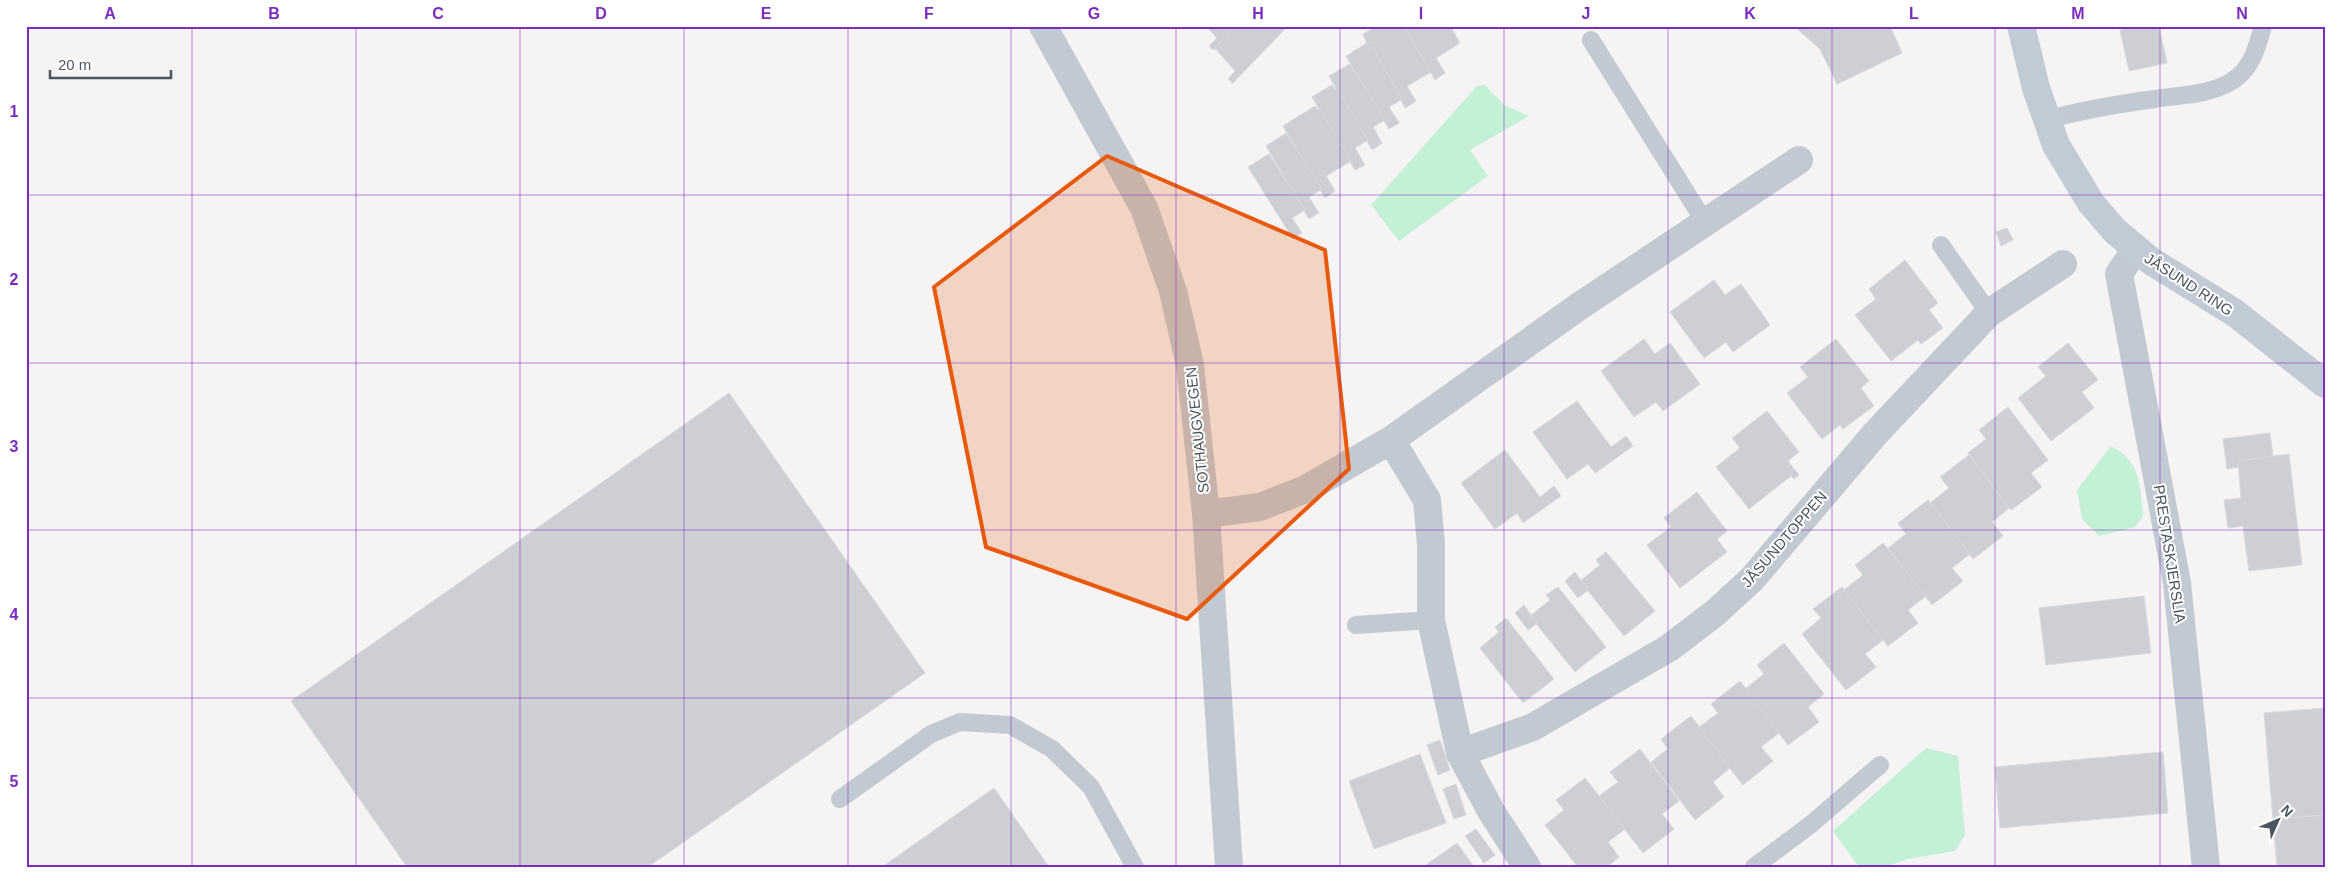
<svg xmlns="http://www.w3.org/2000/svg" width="2351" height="893" font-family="Arial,sans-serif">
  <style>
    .green { fill: #c3f1d5 }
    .building { fill: #cdcfd5; stroke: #d7d9de }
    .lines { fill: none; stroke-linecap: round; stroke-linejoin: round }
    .service { stroke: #c1cad2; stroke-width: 18 }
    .minor { stroke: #c1cad2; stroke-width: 28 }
    .secondary { stroke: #c1cbd6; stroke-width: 28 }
    .marked { fill: #e8590c; fill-opacity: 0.2; stroke: #e8590c; stroke-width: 4; stroke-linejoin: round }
    .grid { fill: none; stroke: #7b2cbf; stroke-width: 1; stroke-opacity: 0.55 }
    .labels { text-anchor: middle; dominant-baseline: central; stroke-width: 4; stroke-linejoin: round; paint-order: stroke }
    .street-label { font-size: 15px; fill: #4a5661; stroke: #fff }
    .neatline { fill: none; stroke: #7b2cbf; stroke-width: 2 }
    .grid-label { font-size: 16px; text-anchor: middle; font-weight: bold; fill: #7b2cbf }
  </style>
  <rect width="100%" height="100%" fill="#f5f3f3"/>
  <g class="green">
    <path d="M 1485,85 L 1504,105 L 1529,116 L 1470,150 L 1488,176 L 1399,241 L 1371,205 L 1477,86 Z"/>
    <path d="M 2111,446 C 2141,461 2140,486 2143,516 L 2135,527 L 2099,536 L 2082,519 L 2077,490 Z"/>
    <path d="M 1926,748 L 1958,756 L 1965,835 L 1955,851 L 1908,859 L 1885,867 L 1859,867 L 1833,831 Z"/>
  </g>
  <g class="building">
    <path d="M 1206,26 L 1235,26 L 1213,50 L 1209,46 L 1217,38 Z"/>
    <path d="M 1235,26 L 1283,26 L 1285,29 L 1233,83 L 1228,79 L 1235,71 L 1216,49 L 1213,50 Z"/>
    <path d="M 1377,26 L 1404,26 L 1431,72 L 1407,86 L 1416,101 L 1405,108 L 1401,100 L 1402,99 L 1372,47 L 1369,49 L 1363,34 Z"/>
    <path d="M 1404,26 L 1450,26 L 1460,43 L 1436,58 L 1445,73 L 1435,80 Z"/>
    <path d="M 1794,26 L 1890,26 L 1902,53 L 1837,84 L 1820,49 Z"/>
    <path d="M 2138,26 L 2159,26 L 2167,63 L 2129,71 L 2120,30 Z"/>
    <path d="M 1367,43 L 1369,49 L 1372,47 L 1402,99 L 1389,107 L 1399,123 L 1389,129 L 1346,56 Z"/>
    <path d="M 1350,64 L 1385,120 L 1373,127 L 1382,143 L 1372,150 L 1329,76 Z"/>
    <path d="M 1332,85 L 1336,90 L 1337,89 L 1368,140 L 1355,148 L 1365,165 L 1355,170 L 1312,97 Z"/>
    <path d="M 1315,106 L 1318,110 L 1320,109 L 1351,161 L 1326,176 L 1335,191 L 1325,198 L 1283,126 Z"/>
    <path d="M 1286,133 L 1322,189 L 1309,197 L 1319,213 L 1309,219 L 1266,146 Z"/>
    <path d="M 1269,154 L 1305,210 L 1292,218 L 1302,233 L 1293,239 L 1248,167 Z"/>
    <path d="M 2007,228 L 2013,240 L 2001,246 L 1996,232 Z"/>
    <path d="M 1905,260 L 1938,303 L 1929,310 L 1943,328 L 1921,344 L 1918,340 L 1891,361 L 1855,315 L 1876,299 L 1869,289 Z"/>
    <path d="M 1714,280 L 1725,295 L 1741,284 L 1770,325 L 1733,352 L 1726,342 L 1704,358 L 1670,312 Z"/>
    <path d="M 1644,339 L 1655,354 L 1670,343 L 1700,384 L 1663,411 L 1656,402 L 1634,417 L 1601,371 Z"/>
    <path d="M 1836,339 L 1869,381 L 1861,388 L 1874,406 L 1843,429 L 1840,425 L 1822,439 L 1787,393 L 1808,377 L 1800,367 Z"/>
    <path d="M 2068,343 L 2098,380 L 2082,392 L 2094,408 L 2051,441 L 2018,398 L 2046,376 L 2038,367 Z"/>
    <path d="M 729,393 L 925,673 L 648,867 L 407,867 L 291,701 Z"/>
    <path d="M 1577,401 L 1611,447 L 1626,436 L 1633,446 L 1595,473 L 1588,464 L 1567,479 L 1533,432 Z"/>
    <path d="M 2008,407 L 2048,460 L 2031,473 L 2042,487 L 2011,510 L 1968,453 L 1986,439 L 1979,430 Z"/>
    <path d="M 1767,411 L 1799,452 L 1788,461 L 1799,475 L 1794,479 L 1791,476 L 1749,509 L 1716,467 L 1740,448 L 1732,438 Z"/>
    <path d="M 2270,433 L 2273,457 L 2238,461 L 2239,467 L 2227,469 L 2223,439 Z"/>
    <path d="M 1505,450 L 1540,497 L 1554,486 L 1561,496 L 1523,523 L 1517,513 L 1495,529 L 1461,483 Z"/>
    <path d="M 2289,454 L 2302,565 L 2249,571 L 2243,526 L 2228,528 L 2224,500 L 2241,498 L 2238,461 Z"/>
    <path d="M 1969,455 L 2009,508 L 1992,522 L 2003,536 L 1973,559 L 1930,503 L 1949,488 L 1940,477 Z"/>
    <path d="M 1697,492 L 1727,531 L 1717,539 L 1727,552 L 1680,588 L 1647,545 L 1671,527 L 1664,518 Z"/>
    <path d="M 1928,500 L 1970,554 L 1952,568 L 1963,581 L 1932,605 L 1888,548 L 1906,534 L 1898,523 Z"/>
    <path d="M 1883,543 L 1926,596 L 1908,610 L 1918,623 L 1888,646 L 1844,590 L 1863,575 L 1855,565 Z"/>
    <path d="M 1606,552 L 1655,611 L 1624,636 L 1580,581 L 1600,565 L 1596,560 Z"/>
    <path d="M 1575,572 L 1588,590 L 1578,598 L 1565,581 Z"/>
    <path d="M 1558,587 L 1606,647 L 1575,672 L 1530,616 L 1550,600 L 1546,595 Z"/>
    <path d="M 1842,587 L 1883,640 L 1865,654 L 1876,667 L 1846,690 L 1802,634 L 1821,618 L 1813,609 Z"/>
    <path d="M 2144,596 L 2151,653 L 2046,665 L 2039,608 Z"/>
    <path d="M 1524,605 L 1537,623 L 1528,630 L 1515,613 Z"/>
    <path d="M 1506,618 L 1554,679 L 1523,703 L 1480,648 L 1499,632 L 1495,627 Z"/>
    <path d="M 1784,643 L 1824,694 L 1808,707 L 1819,722 L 1788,745 L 1745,689 L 1764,674 L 1757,665 Z"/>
    <path d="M 1740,681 L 1779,733 L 1761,747 L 1773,761 L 1743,785 L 1698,728 L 1718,713 L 1711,704 Z"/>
    <path d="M 2325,708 L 2325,815 L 2273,819 L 2264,713 Z"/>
    <path d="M 1691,716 L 1730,768 L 1713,782 L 1724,797 L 1695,820 L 1651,762 L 1668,749 L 1661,739 Z"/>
    <path d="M 1440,740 L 1450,770 L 1438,775 L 1427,745 Z"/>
    <path d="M 1640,749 L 1679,801 L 1662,814 L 1674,829 L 1643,853 L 1599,796 L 1618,782 L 1610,772 Z"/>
    <path d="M 2163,752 L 2168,813 L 2000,828 L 1995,767 Z"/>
    <path d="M 1420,754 L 1446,823 L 1374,849 L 1349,781 Z"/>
    <path d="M 1585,778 L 1625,829 L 1608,842 L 1619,857 L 1607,867 L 1578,867 L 1545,825 L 1564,810 L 1556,800 Z"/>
    <path d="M 1456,784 L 1466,815 L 1454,819 L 1443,789 Z"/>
    <path d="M 994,788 L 1049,867 L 882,867 Z"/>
    <path d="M 2325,815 L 2325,867 L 2277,867 L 2273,819 Z"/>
    <path d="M 1476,829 L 1495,855 L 1484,863 L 1465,836 Z"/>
    <path d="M 1457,843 L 1474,867 L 1423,867 Z"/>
  </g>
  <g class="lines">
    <g class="service">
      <path d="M 1591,40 L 1706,224"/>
      <path d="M 2046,120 C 2082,110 2118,104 2154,99 C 2180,95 2210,95 2232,81 C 2252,69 2257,47 2263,26"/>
      <path d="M 1941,245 L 1989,313"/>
      <path d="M 1356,625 L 1431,620"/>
      <path d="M 840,799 L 931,734 L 960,722 L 1010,725 L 1052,749 L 1091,787 L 1135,867"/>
      <path d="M 1754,867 L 1810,825 L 1880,765"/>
    </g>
    <g class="minor">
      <path d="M 1043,26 L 1144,208 L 1173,291 L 1190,365 L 1206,514 L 1229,867"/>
      <path d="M 2136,249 L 2119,274 L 2177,583 L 2206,867"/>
      <path d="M 1391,440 L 1427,500 L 1431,544 L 1431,620 L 1460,753 L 1491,811 L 1527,867"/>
      <path d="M 1206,514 L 1260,507 L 1306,489 L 1391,440 L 1581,305 L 1799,160"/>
      <path d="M 1460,753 L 1533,727 L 1669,648 L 1715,613 L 1752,579 L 1875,434 L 1989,313 L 2063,264"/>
    </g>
    <path class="secondary" d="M 2021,26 L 2036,88 L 2056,145 L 2091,203 L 2115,231 L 2151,261 L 2235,313 L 2325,384"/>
  </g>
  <path class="marked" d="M 1107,156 L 1325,250 L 1349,469 L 1187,619 L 986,547 L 934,287 Z"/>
  <path class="grid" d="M 192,26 L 192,867M 356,26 L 356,867M 520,26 L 520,867M 684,26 L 684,867M 848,26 L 848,867M 1011,26 L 1011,867M 1176,26 L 1176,867M 1340,26 L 1340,867M 1504,26 L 1504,867M 1668,26 L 1668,867M 1832,26 L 1832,867M 1995,26 L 1995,867M 2160,26 L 2160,867M 26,195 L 2325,195M 26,363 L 2325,363M 26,530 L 2325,530M 26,698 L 2325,698"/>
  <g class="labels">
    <g class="street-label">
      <text transform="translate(2189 284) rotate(33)">JÅSUND RING</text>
      <text transform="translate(1197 430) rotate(-96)">SOTHAUGVEGEN</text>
      <text transform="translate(1784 539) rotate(-49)">JÅSUNDTOPPEN</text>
      <text transform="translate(2170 554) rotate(81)">PRESTASKJERSLIA</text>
    </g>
  </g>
  <rect width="2351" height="893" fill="none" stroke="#ffffff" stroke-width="55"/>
  <g transform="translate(2278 820) rotate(45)" stroke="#ffffff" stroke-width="4" paint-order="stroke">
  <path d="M0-4L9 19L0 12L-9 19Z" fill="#4a5661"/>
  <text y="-8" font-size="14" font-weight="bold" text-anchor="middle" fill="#4a5661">N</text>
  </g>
  <path d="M50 70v8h121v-8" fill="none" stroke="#4a5661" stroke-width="2.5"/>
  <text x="58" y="70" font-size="15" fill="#4a5661" stroke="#ffffff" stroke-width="4" paint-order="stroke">20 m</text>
  <rect x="28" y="28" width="2296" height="838" class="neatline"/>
  <g class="grid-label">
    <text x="110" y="19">A</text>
    <text x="274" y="19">B</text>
    <text x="438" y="19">C</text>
    <text x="601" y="19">D</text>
    <text x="766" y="19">E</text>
    <text x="929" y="19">F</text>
    <text x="1094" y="19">G</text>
    <text x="1258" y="19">H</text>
    <text x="1421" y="19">I</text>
    <text x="1586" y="19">J</text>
    <text x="1750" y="19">K</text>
    <text x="1914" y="19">L</text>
    <text x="2078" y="19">M</text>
    <text x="2242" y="19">N</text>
    <text x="14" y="117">1</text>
    <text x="14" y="285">2</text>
    <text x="14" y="452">3</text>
    <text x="14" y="620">4</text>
    <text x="14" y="787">5</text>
  </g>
</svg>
